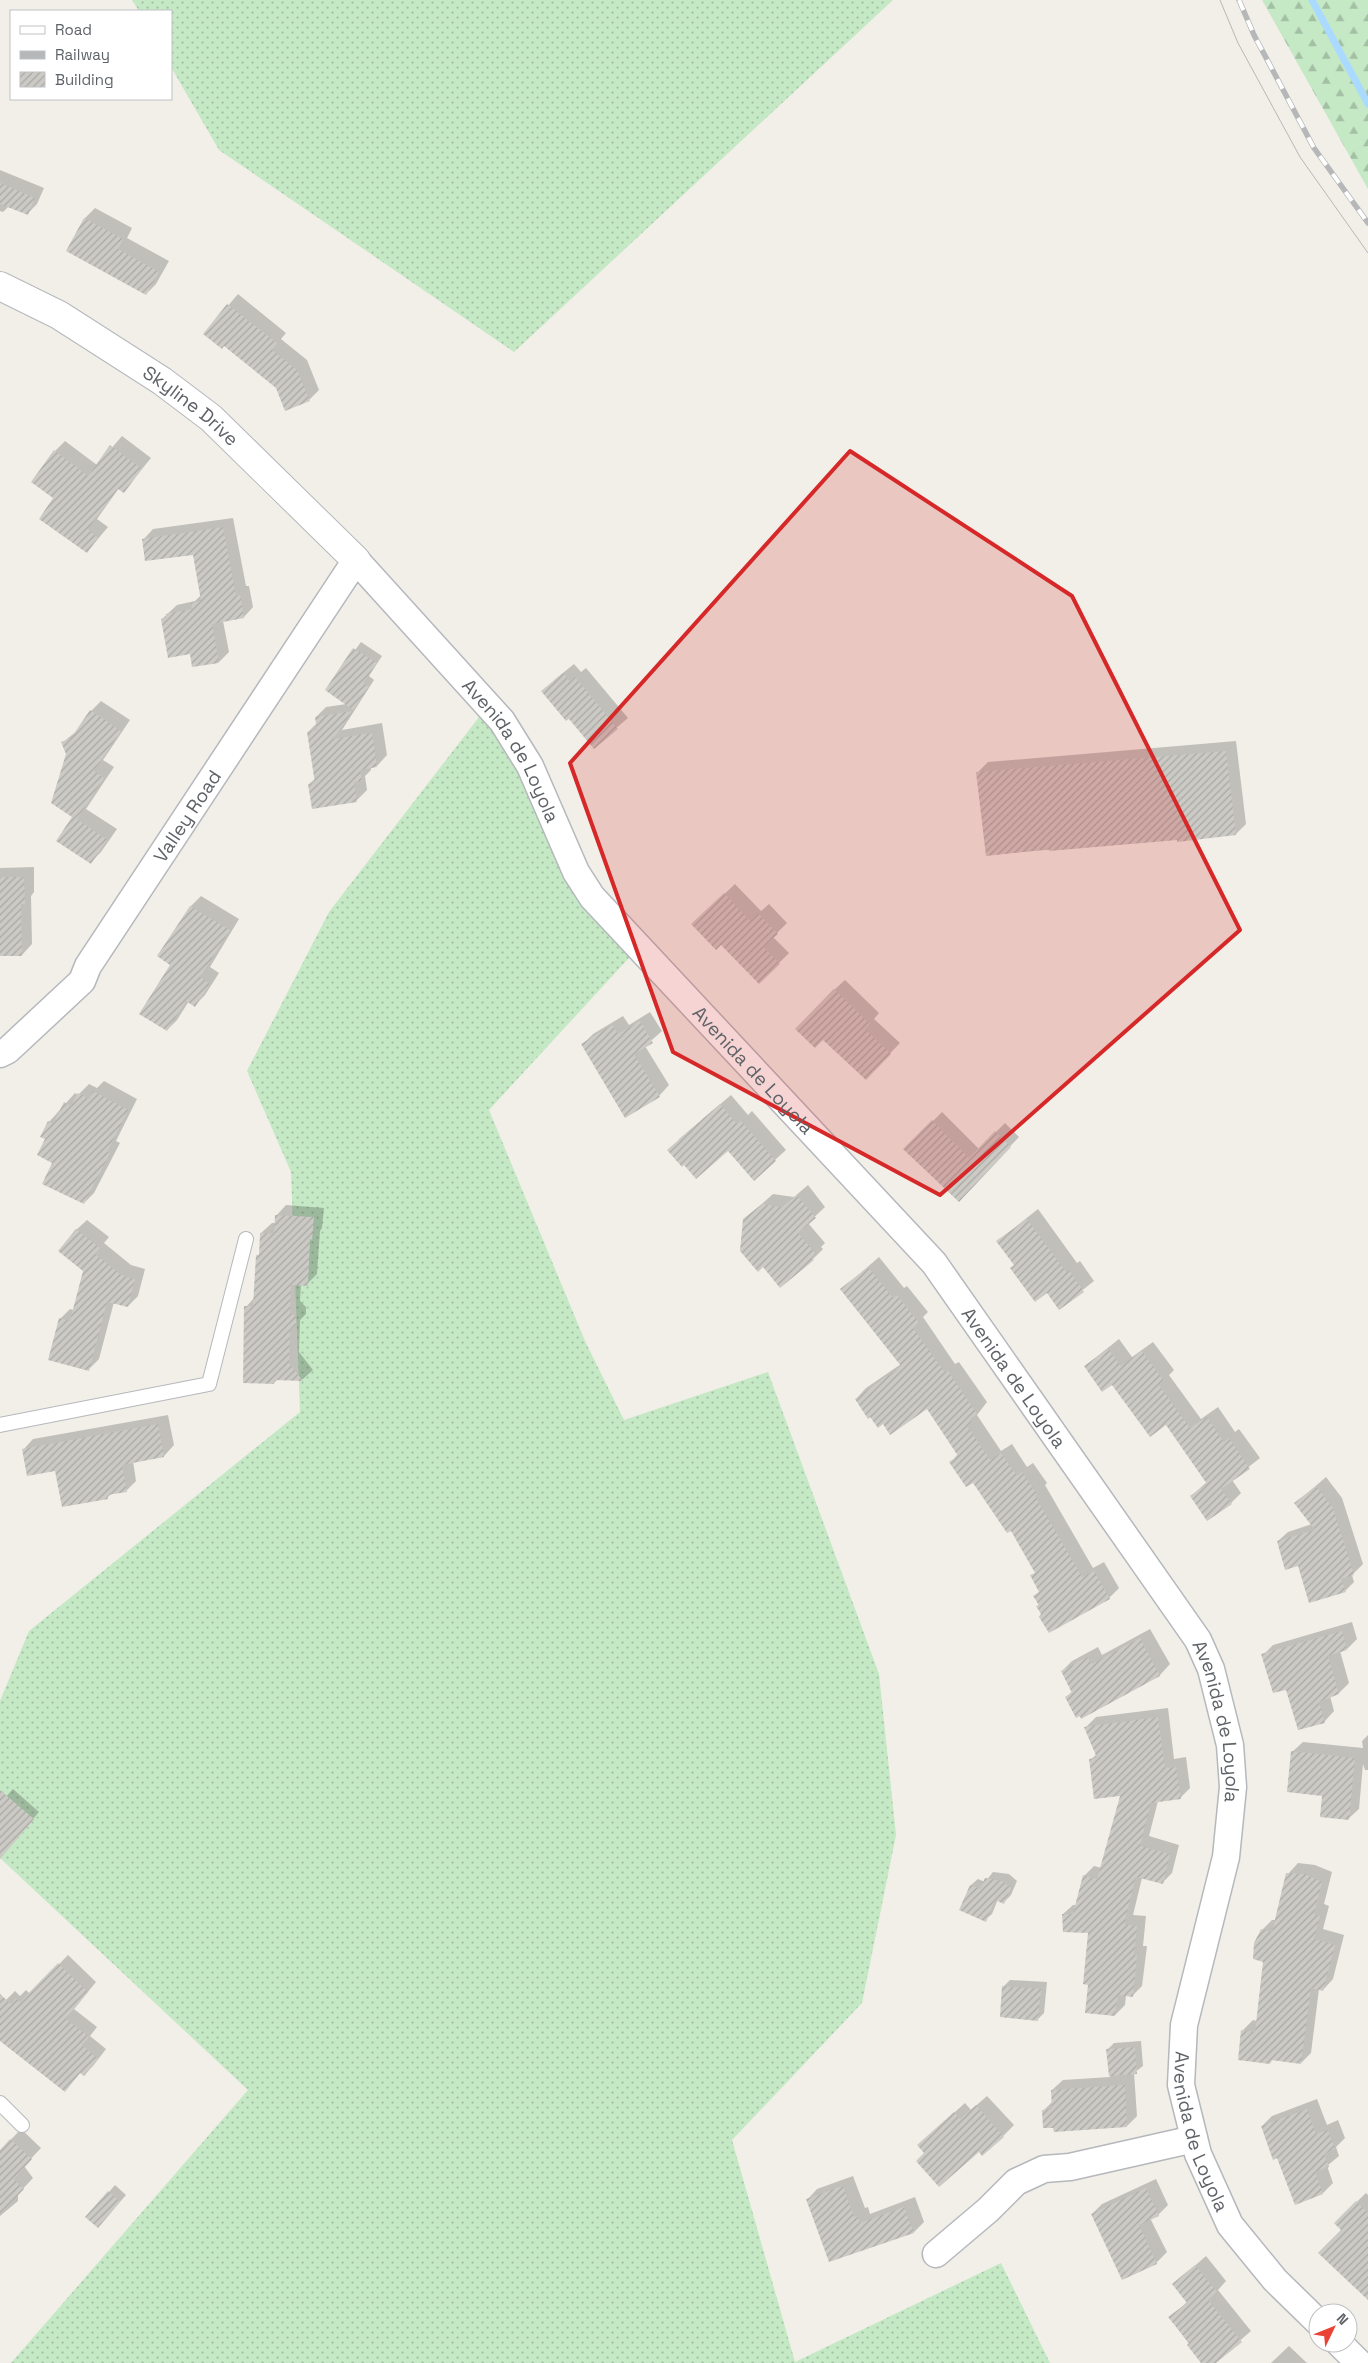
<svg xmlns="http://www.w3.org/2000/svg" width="1368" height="2363" font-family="'Space Grotesk',sans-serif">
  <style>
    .grass { fill: url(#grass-dots) }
    .forest { fill: url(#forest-firs) }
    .shadow { fill: #0003 }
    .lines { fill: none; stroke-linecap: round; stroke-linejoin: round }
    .stream { stroke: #aadaff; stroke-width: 7 }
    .building { fill: url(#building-hatch) }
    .service-casing { stroke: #b5b8bc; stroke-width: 16 }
    .minor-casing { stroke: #b5b8bc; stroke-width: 29 }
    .tertiary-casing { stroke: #b5b8bc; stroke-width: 30 }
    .service { stroke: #fff; stroke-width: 14 }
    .minor { stroke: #fff; stroke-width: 26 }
    .tertiary { stroke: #fff; stroke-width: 28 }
    .tram { stroke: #b6b7b8; stroke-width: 1 }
    .rail-casing { stroke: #b6b7b8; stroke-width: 5.5 }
    .rail { stroke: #fff; stroke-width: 4; stroke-dasharray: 11; stroke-linecap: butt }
    .marked { fill: #d62828; fill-opacity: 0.2; stroke: #d62828; stroke-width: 4; stroke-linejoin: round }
    .labels { text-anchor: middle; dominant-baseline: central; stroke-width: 4; stroke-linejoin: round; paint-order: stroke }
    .street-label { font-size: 19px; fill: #5f6368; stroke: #fff }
  </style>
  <defs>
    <pattern id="grass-dots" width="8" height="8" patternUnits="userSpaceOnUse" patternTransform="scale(1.25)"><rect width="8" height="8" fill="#c5e8c5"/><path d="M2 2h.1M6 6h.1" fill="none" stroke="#a3c0a4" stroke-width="1.8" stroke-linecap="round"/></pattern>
    <pattern id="forest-firs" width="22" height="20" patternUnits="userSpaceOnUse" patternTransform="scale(1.25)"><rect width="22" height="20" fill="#c5e8c5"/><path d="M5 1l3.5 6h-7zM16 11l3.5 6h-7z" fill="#a3c0a4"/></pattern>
    <pattern id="building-hatch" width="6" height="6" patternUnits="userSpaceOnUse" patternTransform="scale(1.25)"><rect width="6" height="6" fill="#cccac5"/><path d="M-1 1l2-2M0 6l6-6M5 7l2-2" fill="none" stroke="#a9a8a4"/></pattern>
  </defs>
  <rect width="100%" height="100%" fill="#f1efe8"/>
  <g class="grass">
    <path d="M 132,0 L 893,0 L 514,352 L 219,150 L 171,67 L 171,11 L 139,11 Z"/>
    <path d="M 496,695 L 533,774 L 576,872 L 639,947 L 489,1110 L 585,1341 L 624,1420 L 768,1372 L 879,1674 L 896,1835 L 862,2003 L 732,2140 L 795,2362 L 1001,2263 L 1050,2363 L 11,2363 L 248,2090 L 0,1858 L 0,1701 L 29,1631 L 300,1412 L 291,1172 L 247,1071 L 329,912 Z"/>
  </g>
  <path class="forest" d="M 1262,0 L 1368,0 L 1368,189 Z"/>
  <g class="shadow">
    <path d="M 0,170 L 44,188 L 37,204 L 27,214 L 9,206 L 3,212 L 0,211 Z"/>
    <path d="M 95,208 L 132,228 L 127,238 L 169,261 L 156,284 L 146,294 L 68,251 L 85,218 Z"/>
    <path d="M 238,294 L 286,333 L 281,339 L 307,360 L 319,390 L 309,400 L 277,387 L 224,345 L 205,333 Z"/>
    <path d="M 122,436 L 151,458 L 124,491 L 119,488 L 97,519 L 108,527 L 87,552 L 55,451 L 65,441 L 97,465 Z"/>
    <path d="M 233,518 L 246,586 L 249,586 L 253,607 L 244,617 L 223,621 L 229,652 L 219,662 L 193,666 L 191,653 L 162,619 L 177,605 L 195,601 L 201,595 L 194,553 L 144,539 L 153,529 Z"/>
    <path d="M 361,642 L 382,656 L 369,676 L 374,680 L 342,730 L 382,723 L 387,755 L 377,766 L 371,767 L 371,770 L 365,776 L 367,790 L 357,800 L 309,784 L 316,778 L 308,732 L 317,723 L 316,717 L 326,707 L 347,704 L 326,690 Z"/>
    <path d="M 574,664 L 581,672 L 586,668 L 628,718 L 594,747 L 553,681 Z"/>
    <path d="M 101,701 L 130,720 L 103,760 L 114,767 L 86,809 L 117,829 L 101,852 L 91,862 L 74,817 L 68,754 L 62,743 L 78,730 L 91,711 Z"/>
    <path d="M 1236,741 L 1246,824 L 1236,834 L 987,855 L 978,772 L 988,762 Z"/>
    <path d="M 34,867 L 34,892 L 31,896 L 32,944 L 22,955 L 0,955 L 0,868 Z"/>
    <path d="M 735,884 L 761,911 L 769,904 L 787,923 L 773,937 L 789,953 L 759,983 L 703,914 Z"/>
    <path d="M 201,896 L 239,919 L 210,967 L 219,973 L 205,995 L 195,1005 L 189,1001 L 177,1020 L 167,1030 L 172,964 L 158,956 L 191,906 Z"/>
    <path d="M 845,980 L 879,1013 L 874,1019 L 900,1043 L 876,1068 L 834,990 Z"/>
    <path d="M 650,1012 L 662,1031 L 645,1046 L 669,1085 L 659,1096 L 583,1044 L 593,1034 L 623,1016 L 629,1025 Z"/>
    <path d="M 104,1081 L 137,1099 L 116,1141 L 120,1143 L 94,1193 L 84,1203 L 54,1162 L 47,1138 L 42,1136 L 49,1122 L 75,1093 L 78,1095 L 89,1084 L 97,1088 Z"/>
    <path d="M 731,1095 L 748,1115 L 752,1111 L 786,1150 L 754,1179 L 728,1149 L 678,1140 Z"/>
    <path d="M 942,1112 L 979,1149 L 1005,1123 L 1019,1137 L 968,1191 L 905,1149 Z"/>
    <path d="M 808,1185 L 825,1207 L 808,1223 L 825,1243 L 821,1247 L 823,1249 L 813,1259 L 744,1220 L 773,1194 L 794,1197 Z"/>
    <path d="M 286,1205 L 324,1208 L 322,1228 L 320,1231 L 317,1274 L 307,1284 L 301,1284 L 300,1301 L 306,1307 L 306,1314 L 300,1320 L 299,1352 L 313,1370 L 303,1379 L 278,1379 L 274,1383 L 246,1307 L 254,1298 L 257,1256 L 260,1253 L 261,1233 L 272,1223 L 276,1223 L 276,1216 Z"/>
    <path d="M 1038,1209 L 1077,1263 L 1080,1261 L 1094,1281 L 1060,1308 L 1047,1291 L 1015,1265 L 998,1241 Z"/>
    <path d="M 87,1220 L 109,1237 L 104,1243 L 131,1265 L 145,1269 L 138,1296 L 128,1306 L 114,1302 L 99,1359 L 89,1369 L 60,1319 L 70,1309 L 74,1310 L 85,1270 L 76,1230 Z"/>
    <path d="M 879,1257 L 904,1288 L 907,1286 L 928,1312 L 923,1317 L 955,1364 L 959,1362 L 987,1402 L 977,1415 L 1001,1451 L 1012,1444 L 1027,1467 L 1033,1463 L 1047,1483 L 1045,1485 L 1093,1568 L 1104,1562 L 1119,1588 L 1109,1598 L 1042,1614 L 1035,1596 L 1040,1591 L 1032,1576 L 1036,1572 L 1011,1529 L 973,1481 L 951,1462 L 958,1454 L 927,1408 L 884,1423 L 856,1399 L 866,1388 L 901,1364 L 841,1290 Z"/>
    <path d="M 1119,1339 L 1132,1357 L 1153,1342 L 1174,1370 L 1169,1375 L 1201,1419 L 1218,1407 L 1235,1432 L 1239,1429 L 1260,1458 L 1232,1480 L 1241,1493 L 1231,1503 L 1191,1496 L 1207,1482 L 1166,1424 L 1112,1383 L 1085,1366 Z"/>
    <path d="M 168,1415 L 174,1445 L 164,1456 L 133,1461 L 136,1481 L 126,1491 L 112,1493 L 107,1498 L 23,1450 L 33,1439 Z"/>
    <path d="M 1326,1477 L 1342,1498 L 1363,1564 L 1352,1575 L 1354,1582 L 1345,1591 L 1299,1564 L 1278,1541 L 1288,1532 L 1312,1524 L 1296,1503 Z"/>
    <path d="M 1352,1622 L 1357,1639 L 1347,1649 L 1340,1651 L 1349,1683 L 1339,1693 L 1330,1696 L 1334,1711 L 1324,1722 L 1287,1688 L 1263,1655 L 1273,1645 Z"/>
    <path d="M 1150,1629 L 1170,1664 L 1160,1675 L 1081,1717 L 1066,1697 L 1073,1691 L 1062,1671 L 1072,1661 L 1098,1647 L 1102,1655 Z"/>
    <path d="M 1168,1708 L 1174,1759 L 1186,1757 L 1190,1788 L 1180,1798 L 1158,1801 L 1149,1836 L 1179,1845 L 1172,1873 L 1162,1883 L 1142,1878 L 1133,1915 L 1146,1916 L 1143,1946 L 1147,1946 L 1142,1986 L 1132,1996 L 1126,1995 L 1125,2005 L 1115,2015 L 1089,1984 L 1090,1932 L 1063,1914 L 1073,1905 L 1076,1905 L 1084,1876 L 1094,1866 L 1102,1868 L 1121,1794 L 1090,1760 L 1097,1754 L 1086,1727 L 1096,1717 Z"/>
    <path d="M 1368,1735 L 1368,1770 L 1365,1770 L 1363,1764 L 1359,1809 L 1348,1819 L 1323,1795 L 1292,1752 L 1303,1742 L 1363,1748 L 1362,1741 Z"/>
    <path d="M 13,1789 L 39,1812 L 0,1857 L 0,1803 Z"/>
    <path d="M 1298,1863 L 1315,1865 L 1332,1872 L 1324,1904 L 1329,1906 L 1323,1929 L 1344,1935 L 1333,1979 L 1323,1990 L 1319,1989 L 1311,2053 L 1301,2063 L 1273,2059 L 1270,2063 L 1243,2030 L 1253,2020 L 1257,2021 L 1264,1961 L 1262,1930 L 1272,1920 L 1276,1920 L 1288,1874 Z"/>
    <path d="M 993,1872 L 1009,1874 L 1017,1881 L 1011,1895 L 1004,1902 L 998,1899 L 992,1914 L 985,1920 L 961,1910 L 971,1885 L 978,1879 L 985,1882 Z"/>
    <path d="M 68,1955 L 96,1982 L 74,2009 L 97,2027 L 90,2036 L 106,2049 L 93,2066 L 84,2075 L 81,2072 L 65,2090 L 0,2039 L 0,2006 L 15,1991 L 20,1996 L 26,1990 L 30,1994 Z"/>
    <path d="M 1010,1980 L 1047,1982 L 1044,2013 L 1038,2019 L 1003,1987 Z"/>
    <path d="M 1141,2041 L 1143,2066 L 1134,2073 L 1137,2116 L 1127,2126 L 1043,2111 L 1053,2101 L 1052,2090 L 1063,2080 L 1110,2077 L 1108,2049 L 1114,2043 Z"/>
    <path d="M 987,2096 L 1014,2125 L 1003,2136 L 982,2154 L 979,2150 L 926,2153 L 929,2135 L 965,2103 L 971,2110 Z"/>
    <path d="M 1317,2099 L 1327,2125 L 1338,2120 L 1345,2138 L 1336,2147 L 1339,2156 L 1327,2166 L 1333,2183 L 1323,2193 L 1296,2203 L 1278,2157 L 1262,2126 L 1272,2116 Z"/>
    <path d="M 21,2129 L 41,2148 L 24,2166 L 33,2178 L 18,2194 L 18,2201 L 0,2216 L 0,2151 Z"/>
    <path d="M 853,2176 L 865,2208 L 868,2207 L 870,2214 L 915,2197 L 924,2222 L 914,2232 L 830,2260 L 807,2200 L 817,2189 Z"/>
    <path d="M 1156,2179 L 1168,2205 L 1158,2215 L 1150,2218 L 1167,2252 L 1156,2263 L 1092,2214 L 1102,2204 Z"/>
    <path d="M 115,2185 L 126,2195 L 98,2227 L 109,2192 Z"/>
    <path d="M 1366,2193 L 1368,2195 L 1368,2299 L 1342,2230 L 1335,2223 Z"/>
    <path d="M 1206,2256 L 1226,2281 L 1218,2290 L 1251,2331 L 1214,2363 L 1203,2363 L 1170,2318 L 1188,2301 L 1174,2284 Z"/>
    <path d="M 1289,2346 L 1307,2363 L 1271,2363 Z"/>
  </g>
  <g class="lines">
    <path class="stream" d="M 1312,0 L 1368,104"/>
  </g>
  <g class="building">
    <path d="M 0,183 L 35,198 L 28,215 L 0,204 Z"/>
    <path d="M 84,218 L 123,239 L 118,249 L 159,272 L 146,295 L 66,251 Z"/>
    <path d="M 227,304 L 277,343 L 272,350 L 297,370 L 310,401 L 285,411 L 276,388 L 224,346 L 222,349 L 203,334 Z"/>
    <path d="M 110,445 L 142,469 L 124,493 L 118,489 L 88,529 L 98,538 L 87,553 L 39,519 L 53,498 L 31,482 L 54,450 L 88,476 Z"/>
    <path d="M 223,527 L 236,596 L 240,595 L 244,618 L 212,624 L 219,663 L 192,667 L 190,654 L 168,658 L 161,619 L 166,618 L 166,614 L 192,609 L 191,603 L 201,601 L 193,555 L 145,561 L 142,539 Z"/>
    <path d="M 353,648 L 377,663 L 363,683 L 369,687 L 353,710 L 325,690 Z"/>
    <path d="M 563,673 L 570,682 L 575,677 L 618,729 L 594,749 L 569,719 L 566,721 L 541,691 Z"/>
    <path d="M 90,710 L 121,731 L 94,771 L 104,778 L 77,819 L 107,840 L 91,864 L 56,841 L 72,817 L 51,803 L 66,754 L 61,742 L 71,738 Z"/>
    <path d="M 353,711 L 333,739 L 372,733 L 377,767 L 360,770 L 362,781 L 354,782 L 357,802 L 312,809 L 308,784 L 315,783 L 307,732 L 317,730 L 315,717 Z"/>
    <path d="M 1226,751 L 1236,835 L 1177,842 L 1177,840 L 1049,851 L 1049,849 L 986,856 L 976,772 Z"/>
    <path d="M 0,877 L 24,877 L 25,904 L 21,904 L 22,956 L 0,956 Z"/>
    <path d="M 724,893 L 750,921 L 758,913 L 778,934 L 763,947 L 780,964 L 759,984 L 721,945 L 716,950 L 691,924 Z"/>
    <path d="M 190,906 L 230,930 L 200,977 L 210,984 L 195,1007 L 186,1001 L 167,1031 L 139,1014 L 170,965 L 157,956 Z"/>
    <path d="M 834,989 L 870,1024 L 865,1029 L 891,1054 L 866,1080 L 823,1040 L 815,1048 L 795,1029 Z"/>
    <path d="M 640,1021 L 653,1043 L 634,1054 L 660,1097 L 625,1118 L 581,1044 L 612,1025 L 618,1034 Z"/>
    <path d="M 93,1091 L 128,1110 L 107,1152 L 110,1153 L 84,1204 L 42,1184 L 52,1163 L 37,1155 L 45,1139 L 40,1137 L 48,1121 L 53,1124 L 64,1102 L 71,1106 L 78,1093 L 89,1099 Z"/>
    <path d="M 720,1104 L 737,1124 L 741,1121 L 776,1161 L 754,1181 L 728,1151 L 696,1179 L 684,1165 L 682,1167 L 667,1150 Z"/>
    <path d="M 932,1120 L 969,1158 L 995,1131 L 1011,1147 L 959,1202 L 903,1149 Z"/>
    <path d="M 797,1195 L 816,1218 L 798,1233 L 816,1254 L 811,1257 L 814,1260 L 780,1288 L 763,1267 L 758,1272 L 740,1251 L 743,1219 L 762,1204 L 782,1207 Z"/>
    <path d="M 275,1215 L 314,1217 L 312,1240 L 310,1239 L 308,1286 L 291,1285 L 290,1311 L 296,1317 L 296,1325 L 290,1330 L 289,1363 L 303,1381 L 274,1380 L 274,1384 L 243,1383 L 244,1306 L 253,1306 L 256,1255 L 259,1256 L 260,1233 L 274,1234 Z"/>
    <path d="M 1027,1219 L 1066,1272 L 1069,1270 L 1084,1292 L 1059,1310 L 1047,1293 L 1035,1302 L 1010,1268 L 1014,1265 L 996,1241 Z"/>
    <path d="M 76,1229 L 100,1248 L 95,1254 L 121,1275 L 135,1279 L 128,1307 L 107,1302 L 89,1371 L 48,1360 L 59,1318 L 70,1321 L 83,1271 L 58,1251 Z"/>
    <path d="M 868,1267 L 893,1298 L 897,1295 L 919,1323 L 913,1328 L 945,1373 L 948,1371 L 977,1414 L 970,1419 L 972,1422 L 967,1426 L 990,1460 L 1001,1453 L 1017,1476 L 1022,1472 L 1037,1494 L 1035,1496 L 1082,1577 L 1094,1571 L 1110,1599 L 1049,1633 L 1039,1617 L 1041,1614 L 1036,1606 L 1039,1605 L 1033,1596 L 1039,1592 L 1030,1575 L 1035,1573 L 1011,1531 L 1007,1533 L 973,1483 L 966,1487 L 949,1462 L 958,1456 L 927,1409 L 890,1435 L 883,1424 L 878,1428 L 870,1417 L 868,1419 L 855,1399 L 901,1366 L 840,1289 Z"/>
    <path d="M 1108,1349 L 1121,1366 L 1142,1351 L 1164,1381 L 1159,1385 L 1190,1428 L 1207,1417 L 1224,1442 L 1229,1438 L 1250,1469 L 1221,1489 L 1232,1504 L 1207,1521 L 1190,1496 L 1207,1484 L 1166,1425 L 1150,1437 L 1112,1385 L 1102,1392 L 1084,1366 Z"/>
    <path d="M 158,1424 L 164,1457 L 122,1465 L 127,1492 L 107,1495 L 108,1499 L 62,1507 L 55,1471 L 27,1476 L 22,1449 Z"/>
    <path d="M 1316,1486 L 1333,1508 L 1354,1575 L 1341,1579 L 1346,1592 L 1309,1603 L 1298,1566 L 1285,1570 L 1277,1541 L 1315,1530 L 1294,1503 Z"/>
    <path d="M 1342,1631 L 1347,1650 L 1328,1656 L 1339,1694 L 1319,1702 L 1325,1723 L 1298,1730 L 1286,1690 L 1273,1693 L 1261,1654 Z"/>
    <path d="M 1140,1638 L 1160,1676 L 1081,1719 L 1080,1716 L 1076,1718 L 1065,1697 L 1072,1693 L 1061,1671 L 1087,1657 L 1092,1664 Z"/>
    <path d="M 1158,1717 L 1165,1768 L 1176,1767 L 1181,1799 L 1151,1803 L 1140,1846 L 1170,1854 L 1163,1884 L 1136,1877 L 1124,1924 L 1137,1926 L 1134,1955 L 1137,1955 L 1133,1997 L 1118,1995 L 1115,2016 L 1085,2013 L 1088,1985 L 1083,1984 L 1088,1933 L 1063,1932 L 1062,1914 L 1073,1914 L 1083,1875 L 1097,1879 L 1120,1796 L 1094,1799 L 1089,1759 L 1097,1758 L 1084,1727 Z"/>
    <path d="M 1291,1751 L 1355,1758 L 1349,1820 L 1320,1817 L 1322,1796 L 1287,1792 Z"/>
    <path d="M 0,1790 L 34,1819 L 0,1859 Z"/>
    <path d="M 1286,1873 L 1305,1874 L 1322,1882 L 1314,1914 L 1320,1916 L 1314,1939 L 1335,1945 L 1323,1991 L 1311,1988 L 1301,2064 L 1271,2060 L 1270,2064 L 1238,2060 L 1241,2030 L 1255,2032 L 1263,1962 L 1253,1959 L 1254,1943 L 1261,1929 L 1272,1932 Z"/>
    <path d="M 985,1878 L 1002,1881 L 1011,1888 L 1004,1904 L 995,1900 L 986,1922 L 959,1910 L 970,1885 L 980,1889 Z"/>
    <path d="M 58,1963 L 88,1992 L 66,2019 L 89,2037 L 82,2045 L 98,2059 L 84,2076 L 80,2073 L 65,2092 L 0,2041 L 0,1994 L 11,2004 L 16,1998 L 20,2002 Z"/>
    <path d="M 1002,1986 L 1041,1989 L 1038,2021 L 1000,2017 Z"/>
    <path d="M 1135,2047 L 1137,2074 L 1109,2076 L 1106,2049 Z"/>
    <path d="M 1125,2085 L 1127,2127 L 1054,2132 L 1053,2128 L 1043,2128 L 1042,2110 L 1052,2109 L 1051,2090 Z"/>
    <path d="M 976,2105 L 1004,2137 L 982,2156 L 979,2152 L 939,2187 L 916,2161 L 924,2153 L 917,2145 L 954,2112 L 960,2119 Z"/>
    <path d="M 1307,2109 L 1316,2134 L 1328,2130 L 1335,2149 L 1324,2154 L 1329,2167 L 1315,2172 L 1323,2194 L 1295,2205 L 1277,2158 L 1273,2160 L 1261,2126 Z"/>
    <path d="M 10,2139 L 32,2159 L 14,2179 L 24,2189 L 0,2214 L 0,2150 Z"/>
    <path d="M 843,2186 L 854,2217 L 857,2216 L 860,2223 L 904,2207 L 914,2233 L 829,2262 L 806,2199 Z"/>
    <path d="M 1146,2188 L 1159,2216 L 1139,2225 L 1157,2264 L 1122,2280 L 1091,2214 Z"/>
    <path d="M 108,2191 L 120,2202 L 98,2228 L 85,2217 Z"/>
    <path d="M 1356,2201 L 1368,2213 L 1368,2300 L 1318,2253 L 1341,2230 L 1334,2223 Z"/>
    <path d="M 1195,2265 L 1217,2292 L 1208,2300 L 1242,2342 L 1216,2363 L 1201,2363 L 1187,2345 L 1189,2343 L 1168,2317 L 1187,2303 L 1172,2284 Z"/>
  </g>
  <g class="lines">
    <g class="service-casing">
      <g id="service">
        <path d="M 0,1425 L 209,1384 L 246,1239"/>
        <path d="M 0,2103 L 22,2125"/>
      </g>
    </g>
    <g class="minor-casing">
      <g id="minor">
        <path id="s1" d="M 0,1054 L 8,1050 L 82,981 L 88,966 L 356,560 L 502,721 L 530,766 L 576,872 L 592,897 L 934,1263 L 1198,1640 L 1211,1669 L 1230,1745 L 1233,1787 L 1226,1857 L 1184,2025 L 1181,2085 L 1198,2154 L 1230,2225 L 1275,2280 L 1318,2322"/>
        <path d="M 936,2254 L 988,2210 L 1016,2182 L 1044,2169 L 1070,2167 L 1194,2139"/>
        <path d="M 1339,2343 L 1359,2363"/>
      </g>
    </g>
    <g class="tertiary-casing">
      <g id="tertiary">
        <path id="s2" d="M 0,286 L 59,315 L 162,381 L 211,418 L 356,560"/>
      </g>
    </g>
    <use href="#service" class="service"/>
    <use href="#minor" class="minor"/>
    <use href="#tertiary" class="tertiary"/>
    <path class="tram" d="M 1220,0 L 1238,43 L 1300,157 L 1368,253"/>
    <g class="rail-casing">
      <path id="rail" d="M 1239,0 L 1254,35 L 1314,148 L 1368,223"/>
    </g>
    <use href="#rail" class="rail"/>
  </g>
  <path class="marked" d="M 850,451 L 1072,596 L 1240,930 L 940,1195 L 673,1052 L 570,763 Z"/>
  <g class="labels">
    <g class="street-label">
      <text stroke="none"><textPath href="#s2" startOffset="226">Skyline Drive</textPath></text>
      <text stroke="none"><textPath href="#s1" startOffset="860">Avenida de Loyola</textPath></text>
      <text stroke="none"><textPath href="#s1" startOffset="306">Valley Road</textPath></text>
      <text stroke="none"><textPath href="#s1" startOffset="1265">Avenida de Loyola</textPath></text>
      <text stroke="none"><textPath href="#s1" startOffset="1669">Avenida de Loyola</textPath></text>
      <text stroke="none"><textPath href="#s1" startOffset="2074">Avenida de Loyola</textPath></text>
      <text stroke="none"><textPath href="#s1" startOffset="2495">Avenida de Loyola</textPath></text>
    </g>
  </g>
  <rect x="10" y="10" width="162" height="90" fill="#ffffff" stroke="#bfc1c3"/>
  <rect x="20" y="26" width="25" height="8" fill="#ffffff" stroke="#bfc1c3"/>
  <text x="55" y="35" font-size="15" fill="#5f6368">Road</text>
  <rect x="20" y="51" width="25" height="8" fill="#b6b7b8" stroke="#bfc1c3"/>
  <text x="55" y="60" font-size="15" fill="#5f6368">Railway</text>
  <rect x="20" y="72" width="25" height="15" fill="url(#building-hatch)" stroke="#bfc1c3"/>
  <text x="55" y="85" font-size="15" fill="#5f6368">Building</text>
  <g transform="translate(1333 2328) rotate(47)"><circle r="24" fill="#ffffff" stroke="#bfc1c3"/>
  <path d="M0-4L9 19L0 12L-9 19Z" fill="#ea4335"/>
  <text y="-8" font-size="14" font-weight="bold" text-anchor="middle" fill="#5f6368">N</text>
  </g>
</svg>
